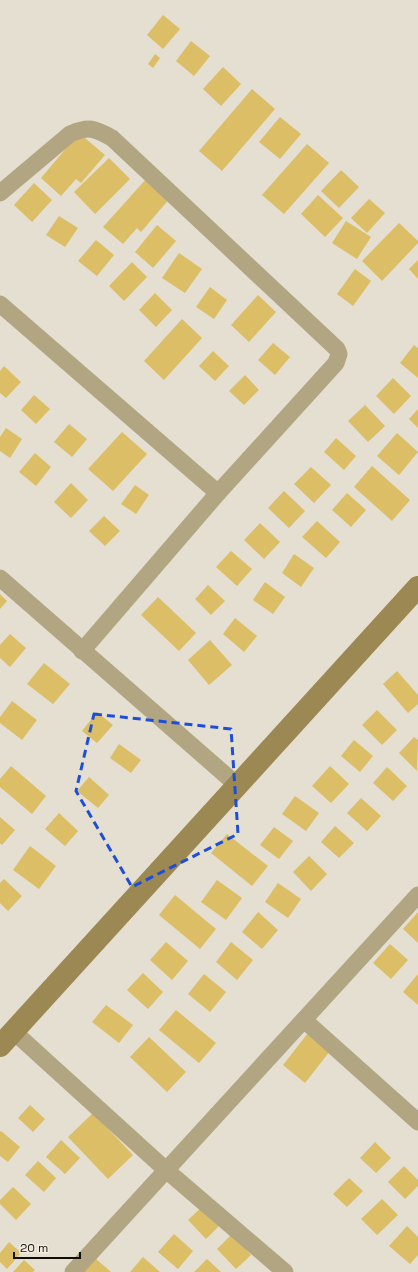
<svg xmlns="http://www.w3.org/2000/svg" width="418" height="1272" font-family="'Space Grotesk',sans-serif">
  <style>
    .building { fill: #dcbe67 }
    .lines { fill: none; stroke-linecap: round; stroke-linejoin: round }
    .street { stroke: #b1a582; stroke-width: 17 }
    .secondary { stroke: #9b8852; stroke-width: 22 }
    .marked { fill: none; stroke: #1d4ed8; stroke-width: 3; stroke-dasharray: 8 5; stroke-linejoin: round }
  </style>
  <rect width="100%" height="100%" fill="#e4dfd0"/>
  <g class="building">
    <path d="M 163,15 L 180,29 L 163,49 L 147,35 Z"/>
    <path d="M 191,41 L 210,56 L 194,76 L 176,61 Z"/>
    <path d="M 155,54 L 160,58 L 153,68 L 148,64 Z"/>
    <path d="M 223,67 L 241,84 L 221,106 L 203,89 Z"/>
    <path d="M 252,89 L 275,109 L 222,171 L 199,151 Z"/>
    <path d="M 280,117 L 301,134 L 280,159 L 259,142 Z"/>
    <path d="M 79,133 L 105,155 L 81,183 L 76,179 L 61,196 L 41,178 Z"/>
    <path d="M 307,144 L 329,163 L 284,214 L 262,195 Z"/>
    <path d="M 109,158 L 130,179 L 95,214 L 74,192 Z"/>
    <path d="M 341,170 L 359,187 L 339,208 L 321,191 Z"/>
    <path d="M 148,177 L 171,197 L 141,232 L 137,228 L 123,244 L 103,227 Z"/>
    <path d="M 34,183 L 52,200 L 32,222 L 14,205 Z"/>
    <path d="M 318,195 L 343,218 L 325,237 L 301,214 Z"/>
    <path d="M 369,199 L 385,213 L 367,233 L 351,218 Z"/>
    <path d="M 59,216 L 78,228 L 65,247 L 46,235 Z"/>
    <path d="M 346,221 L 371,237 L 357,259 L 332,243 Z"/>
    <path d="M 399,223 L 418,241 L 418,243 L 382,281 L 362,261 Z"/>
    <path d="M 157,225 L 176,241 L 153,268 L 135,252 Z"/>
    <path d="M 96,240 L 114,255 L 97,276 L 78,261 Z"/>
    <path d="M 179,253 L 202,269 L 185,293 L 162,278 Z"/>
    <path d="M 418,260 L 418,279 L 409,269 Z"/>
    <path d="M 132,262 L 147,277 L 124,301 L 109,286 Z"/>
    <path d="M 355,269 L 371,281 L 353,306 L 337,294 Z"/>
    <path d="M 210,287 L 227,300 L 214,319 L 196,307 Z"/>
    <path d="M 155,293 L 172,310 L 156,327 L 139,310 Z"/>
    <path d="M 258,295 L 276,312 L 249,342 L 231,325 Z"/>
    <path d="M 182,319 L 202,338 L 164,380 L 144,361 Z"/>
    <path d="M 273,343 L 290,357 L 275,375 L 258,360 Z"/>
    <path d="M 414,345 L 418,348 L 418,378 L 400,363 Z"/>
    <path d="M 213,351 L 229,366 L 215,381 L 199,366 Z"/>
    <path d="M 4,366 L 21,382 L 6,398 L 0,393 L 0,371 Z"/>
    <path d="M 245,375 L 259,390 L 244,405 L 229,391 Z"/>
    <path d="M 393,378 L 411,396 L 394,414 L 376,396 Z"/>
    <path d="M 34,395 L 50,409 L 36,424 L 21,410 Z"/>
    <path d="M 365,405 L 385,426 L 368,442 L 348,421 Z"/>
    <path d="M 418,409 L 418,428 L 409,419 Z"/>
    <path d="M 69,424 L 87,439 L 72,457 L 54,442 Z"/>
    <path d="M 6,428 L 22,439 L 10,458 L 0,451 L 0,437 Z"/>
    <path d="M 122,432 L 147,454 L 113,491 L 88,469 Z"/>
    <path d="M 397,433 L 418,452 L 399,475 L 377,456 Z"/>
    <path d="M 336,438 L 356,456 L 344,470 L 324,452 Z"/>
    <path d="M 35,453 L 51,467 L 36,486 L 19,472 Z"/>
    <path d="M 372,466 L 410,500 L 392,521 L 354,487 Z"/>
    <path d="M 311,467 L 331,485 L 314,503 L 294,484 Z"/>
    <path d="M 71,483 L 88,500 L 71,518 L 54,502 Z"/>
    <path d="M 135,485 L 149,495 L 136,514 L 121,504 Z"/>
    <path d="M 284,491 L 305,511 L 289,528 L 268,508 Z"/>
    <path d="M 347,493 L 366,510 L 351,527 L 332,510 Z"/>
    <path d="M 104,516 L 120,531 L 105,546 L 89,531 Z"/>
    <path d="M 317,521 L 340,542 L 326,558 L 302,537 Z"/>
    <path d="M 260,523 L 280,542 L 264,559 L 244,540 Z"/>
    <path d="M 231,551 L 252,569 L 237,586 L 216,567 Z"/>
    <path d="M 294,554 L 314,568 L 301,587 L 282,573 Z"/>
    <path d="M 265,582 L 285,597 L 273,614 L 253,600 Z"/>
    <path d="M 208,585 L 225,601 L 211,615 L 195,599 Z"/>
    <path d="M 0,594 L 7,601 L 0,609 Z"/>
    <path d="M 158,597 L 196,633 L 179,651 L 141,615 Z"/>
    <path d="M 235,618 L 257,636 L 244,652 L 223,634 Z"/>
    <path d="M 10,634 L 26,648 L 10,667 L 0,658 L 0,645 Z"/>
    <path d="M 210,640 L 232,665 L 209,685 L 188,660 Z"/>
    <path d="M 44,663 L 70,684 L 53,704 L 27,684 Z"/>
    <path d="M 397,671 L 418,695 L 418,704 L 408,713 L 383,684 Z"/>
    <path d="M 12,701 L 37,720 L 22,740 L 0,723 L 0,717 Z"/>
    <path d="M 377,710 L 397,730 L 382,745 L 362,725 Z"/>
    <path d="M 97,712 L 113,725 L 97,743 L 82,731 Z"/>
    <path d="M 414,737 L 418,740 L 417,771 L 399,753 Z"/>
    <path d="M 354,740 L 373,756 L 360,772 L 341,756 Z"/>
    <path d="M 119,744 L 141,760 L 131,773 L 110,758 Z"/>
    <path d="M 11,766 L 46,796 L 32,814 L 0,787 L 0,779 Z"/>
    <path d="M 330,766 L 349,784 L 331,803 L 312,786 Z"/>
    <path d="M 387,767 L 407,786 L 393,801 L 373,783 Z"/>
    <path d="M 89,777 L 109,795 L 98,808 L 77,791 Z"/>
    <path d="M 295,796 L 319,813 L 306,831 L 282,814 Z"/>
    <path d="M 361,798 L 381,816 L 367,831 L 347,813 Z"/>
    <path d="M 59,813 L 78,831 L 65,846 L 45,829 Z"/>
    <path d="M 0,817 L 15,830 L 2,845 L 0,843 Z"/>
    <path d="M 335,826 L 354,843 L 339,858 L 321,842 Z"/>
    <path d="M 274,827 L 293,841 L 279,859 L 260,845 Z"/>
    <path d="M 227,834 L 268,866 L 252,886 L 211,853 Z"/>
    <path d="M 30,846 L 56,866 L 39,889 L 13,870 Z"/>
    <path d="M 309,856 L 327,874 L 311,891 L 293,872 Z"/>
    <path d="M 4,879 L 22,896 L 8,911 L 0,903 L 0,883 Z"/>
    <path d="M 217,880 L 242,898 L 226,920 L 201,902 Z"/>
    <path d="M 278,883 L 301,899 L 288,918 L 265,902 Z"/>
    <path d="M 175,895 L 216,929 L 200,949 L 159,915 Z"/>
    <path d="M 258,912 L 278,930 L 262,949 L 242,932 Z"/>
    <path d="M 418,912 L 418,943 L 403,929 Z"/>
    <path d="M 166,942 L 188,961 L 172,980 L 150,960 Z"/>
    <path d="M 231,942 L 253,960 L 237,980 L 216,962 Z"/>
    <path d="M 390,944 L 408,960 L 391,979 L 373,963 Z"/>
    <path d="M 143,973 L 163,992 L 148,1009 L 127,990 Z"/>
    <path d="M 204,974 L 226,992 L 210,1012 L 188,994 Z"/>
    <path d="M 418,974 L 418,1005 L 403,992 Z"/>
    <path d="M 106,1005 L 133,1025 L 119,1043 L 92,1022 Z"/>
    <path d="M 176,1010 L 216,1043 L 199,1063 L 159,1030 Z"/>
    <path d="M 308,1033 L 330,1051 L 305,1083 L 283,1065 Z"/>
    <path d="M 149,1037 L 186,1072 L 167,1092 L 130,1057 Z"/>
    <path d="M 30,1105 L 45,1119 L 33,1132 L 18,1118 Z"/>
    <path d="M 93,1113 L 133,1155 L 108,1179 L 68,1137 Z"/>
    <path d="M 1,1131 L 20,1147 L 8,1162 L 0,1156 L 0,1132 Z"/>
    <path d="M 61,1140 L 80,1158 L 65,1174 L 46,1157 Z"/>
    <path d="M 375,1142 L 391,1158 L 376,1173 L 360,1158 Z"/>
    <path d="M 38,1161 L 56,1178 L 44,1192 L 25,1175 Z"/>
    <path d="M 404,1166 L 418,1180 L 418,1186 L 405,1199 L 388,1182 Z"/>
    <path d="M 349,1178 L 363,1191 L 347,1207 L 333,1194 Z"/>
    <path d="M 13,1187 L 31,1204 L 16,1220 L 0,1204 L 0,1200 Z"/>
    <path d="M 382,1199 L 398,1215 L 377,1235 L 361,1219 Z"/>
    <path d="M 203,1206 L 221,1224 L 206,1239 L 188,1220 Z"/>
    <path d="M 407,1226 L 418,1237 L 418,1255 L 410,1264 L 389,1246 Z"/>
    <path d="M 174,1234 L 193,1251 L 178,1269 L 158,1252 Z"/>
    <path d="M 232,1234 L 251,1255 L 236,1269 L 217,1249 Z"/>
    <path d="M 9,1242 L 21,1253 L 7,1269 L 0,1262 L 0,1253 Z"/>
    <path d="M 143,1257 L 160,1272 L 130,1272 Z"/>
    <path d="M 95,1258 L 111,1272 L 83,1272 Z"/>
    <path d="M 207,1259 L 221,1272 L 194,1272 Z"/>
    <path d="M 24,1260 L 35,1270 L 33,1272 L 13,1272 Z"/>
  </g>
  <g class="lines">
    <g class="street">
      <path d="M 0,193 L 70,134 C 89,126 94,128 112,138 L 337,349 L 339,354 L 336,363 L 218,493 L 82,651"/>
      <path d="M 0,304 L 218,493"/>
      <path d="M 0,578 L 237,785"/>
      <path d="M 304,1020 L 418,1122"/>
      <path d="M 13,1031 L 166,1170 L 285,1272"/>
      <path d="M 73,1272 L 418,895"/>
    </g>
    <path class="secondary" d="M 0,1046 L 418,587"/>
  </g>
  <path class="marked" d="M 94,714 L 231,729 L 238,834 L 132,887 L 76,791 Z"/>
  <path d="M14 1252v6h66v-6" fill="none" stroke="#0e0d08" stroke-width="2"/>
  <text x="20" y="1252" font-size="12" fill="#0e0d08" stroke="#f1ecdd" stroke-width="3" paint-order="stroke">20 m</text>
</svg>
